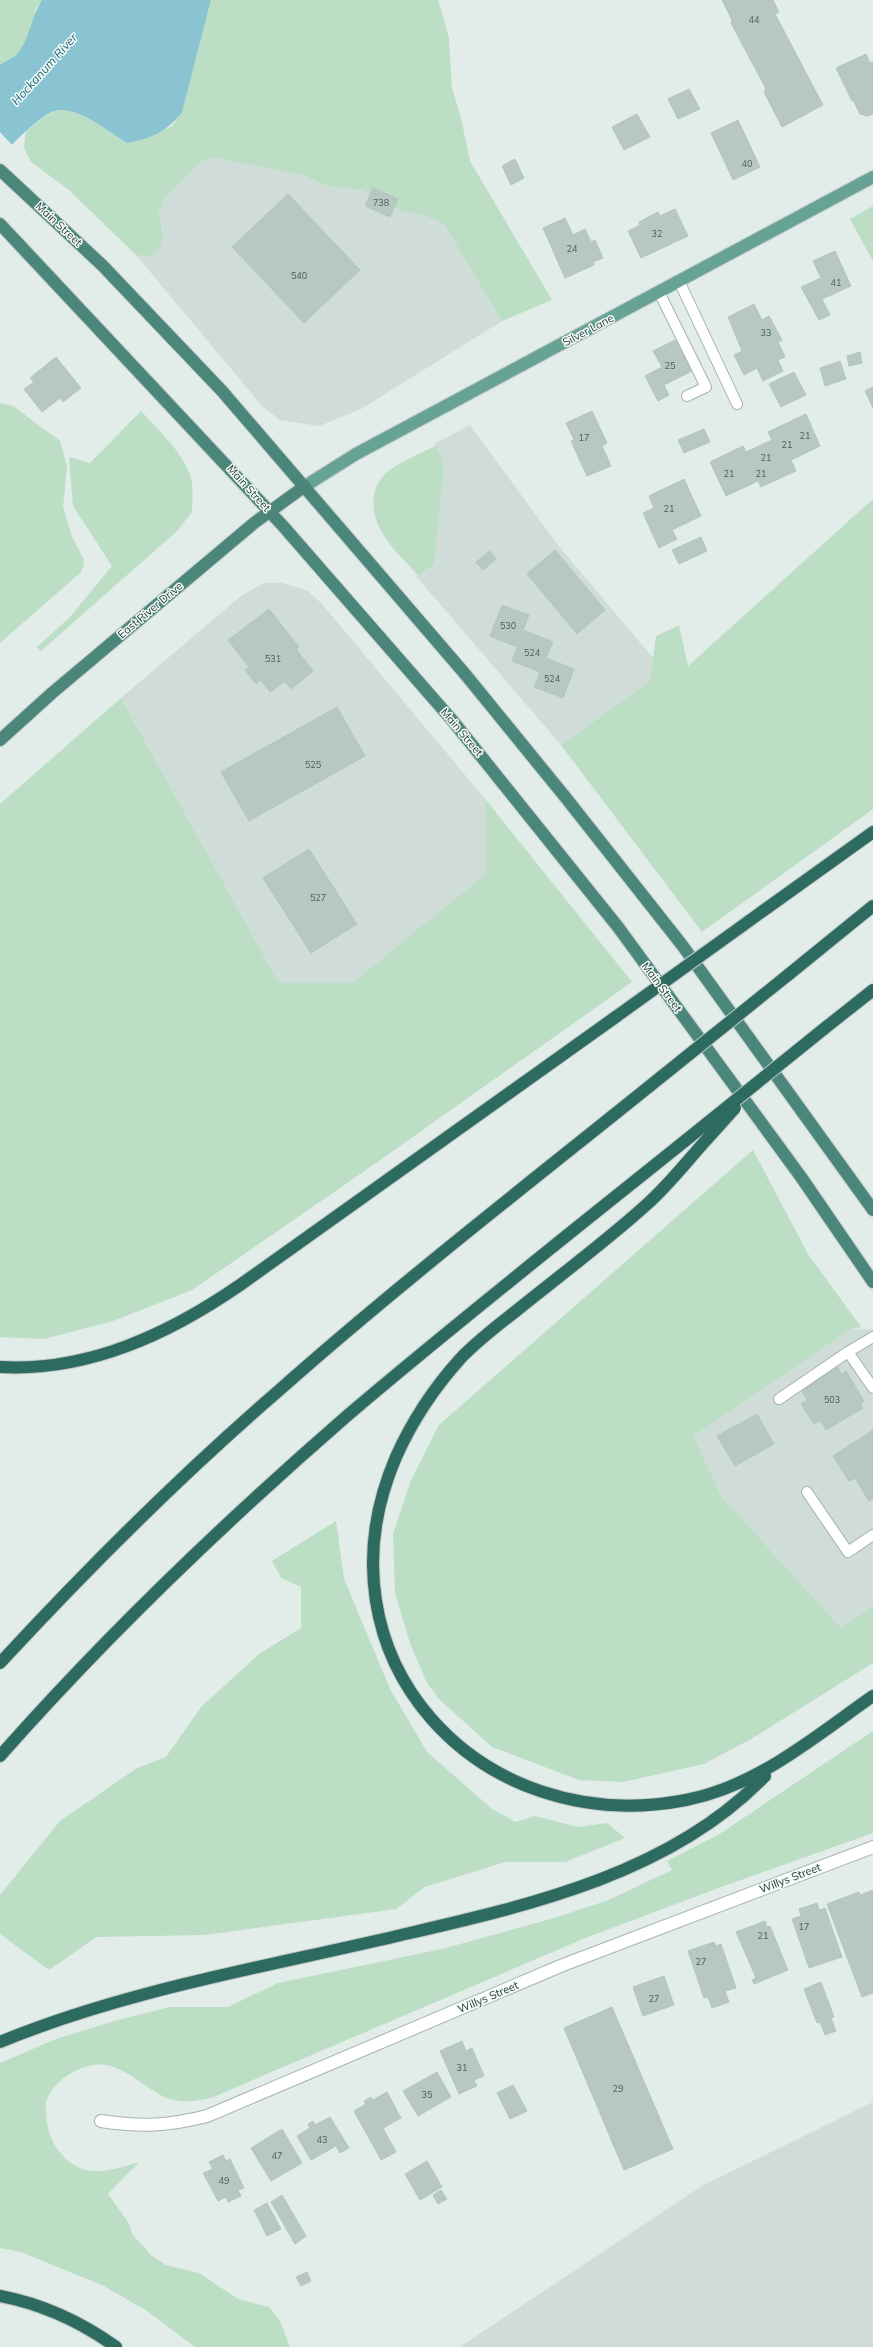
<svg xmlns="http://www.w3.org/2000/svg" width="873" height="2347" font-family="Mulish,sans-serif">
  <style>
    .built { fill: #d0dcd7 }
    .green { fill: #bbdec5 }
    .water { fill: #8ac4d2 }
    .pier { fill: #e2ece8 }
    .building { fill: #b7c7c1; stroke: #b4c6bf }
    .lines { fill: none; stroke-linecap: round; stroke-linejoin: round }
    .service-casing { stroke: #a5b4af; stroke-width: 12 }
    .minor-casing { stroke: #a5b4af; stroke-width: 14 }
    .primary-casing { stroke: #c1c9c7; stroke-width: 14 }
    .trunk-casing { stroke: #c1c9c7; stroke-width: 14 }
    .motorway-casing { stroke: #c1c9c7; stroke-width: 14 }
    .service { stroke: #fff; stroke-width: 10 }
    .minor { stroke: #fff; stroke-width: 12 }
    .primary { stroke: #66a295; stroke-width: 12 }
    .trunk { stroke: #4a867a; stroke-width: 12 }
    .motorway { stroke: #2d6a60; stroke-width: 12 }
    .motorway-bridge-casing { stroke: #c1c9c7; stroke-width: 14; stroke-linecap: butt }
    .motorway-bridge { stroke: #2d6a60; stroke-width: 12 }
    .labels { text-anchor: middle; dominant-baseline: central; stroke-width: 3; stroke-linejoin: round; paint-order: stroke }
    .number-label { font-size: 9px; fill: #47605a }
    .street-label { font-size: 11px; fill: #223e37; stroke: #f3f9f6 }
    .water-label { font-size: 12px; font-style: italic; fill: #1b677a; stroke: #f3f9f6 }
  </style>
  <rect width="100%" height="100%" fill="#e2ece8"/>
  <g class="built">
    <path d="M 209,157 L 302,175 L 331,187 L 362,190 L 404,212 L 420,214 L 444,224 L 502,321 L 361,409 L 319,426 L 280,420 L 262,406 L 136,255 L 151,257 L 163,230 L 158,215 L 164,200 L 186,178 L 196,165 Z"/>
    <path d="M 470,425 L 557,544 L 653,658 L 650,681 L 561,745 L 416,576 L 434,563 L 444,469 L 442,458 L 434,444 Z"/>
    <path d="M 264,583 L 283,583 L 308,591 L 322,604 L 486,800 L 487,874 L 352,983 L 279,983 L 121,698 L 241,596 Z"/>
    <path d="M 873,1329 L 873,1605 L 841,1628 L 721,1496 L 694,1436 L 849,1330 Z"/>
    <path d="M 873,2102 L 873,2347 L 460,2347 L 702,2186 Z"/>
  </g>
  <g class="green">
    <path d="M 0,0 L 42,0 L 35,10 L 42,71 L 0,71 Z"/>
    <path d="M 211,0 L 438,0 L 449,38 L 452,88 L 461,118 L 470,161 L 552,300 L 502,321 L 444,224 L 420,214 L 404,212 L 362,190 L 331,187 L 302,175 L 209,157 L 196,165 L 186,178 L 164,200 L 158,215 C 165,235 166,241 151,257 L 136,255 L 69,190 L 31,162 L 24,148 L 26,131 C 34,125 42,117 51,113 C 73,102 109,132 127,143 L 172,126 L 182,111 Z"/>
    <path d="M 873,206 L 873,261 L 850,219 Z"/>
    <path d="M 0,403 L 13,406 L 60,441 L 67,467 L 63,507 L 72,537 L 83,558 L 84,566 L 80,573 L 0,643 Z"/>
    <path d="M 141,411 C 158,430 181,450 190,475 C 194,487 192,501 192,512 L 177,531 L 41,651 L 37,647 L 70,617 L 112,566 L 73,506 L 69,457 L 90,463 Z"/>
    <path d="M 435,446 L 442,458 L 444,469 L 434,564 L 418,575 C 397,552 369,529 374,495 C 375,487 380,478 387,472 C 401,461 420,454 435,446 Z"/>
    <path d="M 873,499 L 873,809 L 702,932 L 561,745 L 650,681 L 656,636 L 679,625 L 688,666 Z"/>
    <path d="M 121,698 L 279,983 L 352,983 L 486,874 L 486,800 L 632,982 L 356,1177 L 192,1290 L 113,1321 L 44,1339 L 0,1337 L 0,804 Z"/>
    <path d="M 753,1150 L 808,1254 L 861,1327 L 849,1330 L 694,1436 L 721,1496 L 841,1628 L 873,1605 L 873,1663 L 751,1739 L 704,1764 L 623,1782 L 579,1780 L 492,1747 L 439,1699 L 427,1683 L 410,1643 L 395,1593 L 393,1534 L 411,1480 L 439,1425 Z"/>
    <path d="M 336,1521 L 344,1579 L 390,1689 L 427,1752 L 492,1809 L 516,1822 L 535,1816 L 578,1827 L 607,1823 L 625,1838 L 565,1862 L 505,1862 L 425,1887 L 396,1909 L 204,1935 L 96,1937 L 49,1970 L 0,1934 L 0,1895 L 60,1821 L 137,1768 L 166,1757 L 201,1707 L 259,1654 L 301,1628 L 301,1587 L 281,1578 L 272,1561 Z"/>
    <path d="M 873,1731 L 873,1833 L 713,1890 L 583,1939 L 211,2098 C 199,2100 186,2103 174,2100 C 145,2094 123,2057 89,2066 C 71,2070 52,2084 46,2102 C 45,2105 46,2111 46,2114 C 47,2138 61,2163 86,2170 C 103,2174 123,2167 139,2162 L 108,2194 L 128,2222 L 133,2235 L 152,2256 L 166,2265 L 199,2273 L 238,2299 L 269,2307 L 280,2321 L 290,2347 L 195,2347 L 147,2311 L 104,2286 L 21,2252 L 0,2248 L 0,2063 L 56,2039 L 114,2021 L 170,2007 L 228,2007 L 278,1983 L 442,1949 L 551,1919 L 606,1901 L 672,1870 L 667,1861 L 718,1835 Z"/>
  </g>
  <path class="water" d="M 42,0 L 211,0 L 182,112 C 168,131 151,139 127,143 C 109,132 75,103 52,112 C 37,118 13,144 0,156 L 0,65 C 5,61 12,59 16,55 C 30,41 31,16 42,0 Z"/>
  <path class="pier" d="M 0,132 L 13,146 L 0,158 Z"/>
  <g class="building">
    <path d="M 722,0 L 773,0 L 779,12 L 775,14 L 823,105 L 782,127 L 764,92 L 766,89 L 731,23 L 732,20 Z"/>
    <path d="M 866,54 L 870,63 L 873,62 L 873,114 L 867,116 L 860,114 L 853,100 L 852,101 L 836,68 Z"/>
    <path d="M 689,89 L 700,109 L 678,119 L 668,99 Z"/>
    <path d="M 637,114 L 650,137 L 624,150 L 612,127 Z"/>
    <path d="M 738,120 L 760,167 L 733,180 L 711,133 Z"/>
    <path d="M 515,159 L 524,178 L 511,185 L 502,166 Z"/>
    <path d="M 373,188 L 398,199 L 390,217 L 365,206 Z"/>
    <path d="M 288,194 L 360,270 L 304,323 L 232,247 Z"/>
    <path d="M 675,209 L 688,236 L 641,258 L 628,231 L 640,225 L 639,222 L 658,212 L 660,216 Z"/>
    <path d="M 565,218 L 573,235 L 585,229 L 591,242 L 595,240 L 603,258 L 593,262 L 594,265 L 565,278 L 543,228 Z"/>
    <path d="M 835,251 L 851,286 L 822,299 L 830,315 L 819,320 L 801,287 L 821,278 L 813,261 Z"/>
    <path d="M 754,304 L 762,320 L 769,316 L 782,340 L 778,342 L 785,357 L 778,360 L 783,371 L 763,381 L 757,368 L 744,375 L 734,355 L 742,351 L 728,317 Z"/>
    <path d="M 675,340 L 692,371 L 664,385 L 669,395 L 658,401 L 645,376 L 662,367 L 653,351 Z"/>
    <path d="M 860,352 L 862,363 L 849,366 L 847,356 Z"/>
    <path d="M 56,357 L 81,388 L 63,402 L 60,398 L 42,412 L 24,389 L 34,382 L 30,378 Z"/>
    <path d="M 840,361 L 846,379 L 825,386 L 820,368 Z"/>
    <path d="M 794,372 L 806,395 L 781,407 L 769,384 Z"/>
    <path d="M 873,387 L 873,408 L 865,391 Z"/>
    <path d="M 592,411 L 607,443 L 602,446 L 611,466 L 587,476 L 571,441 L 574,440 L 566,423 Z"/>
    <path d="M 806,414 L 820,446 L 791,460 L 796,471 L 761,487 L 758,481 L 726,496 L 710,462 L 743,446 L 746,452 L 772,440 L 768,432 Z"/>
    <path d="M 704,429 L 710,442 L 684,453 L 678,440 Z"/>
    <path d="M 684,479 L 701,516 L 672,530 L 677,539 L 659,548 L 643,513 L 654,508 L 649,496 Z"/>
    <path d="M 701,537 L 707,551 L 679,564 L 672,550 Z"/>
    <path d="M 555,550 L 605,610 L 577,634 L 527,574 Z"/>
    <path d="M 490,551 L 496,559 L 483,570 L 476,562 Z"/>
    <path d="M 502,605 L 529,615 L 523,630 L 553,642 L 546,658 L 574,669 L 563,698 L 534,687 L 540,672 L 512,661 L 517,647 L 490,636 Z"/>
    <path d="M 269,609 L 299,647 L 296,649 L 313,671 L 291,689 L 285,681 L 270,692 L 261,680 L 256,684 L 245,670 L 249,667 L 228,640 Z"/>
    <path d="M 337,707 L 365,756 L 249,821 L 221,772 Z"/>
    <path d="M 309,849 L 357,924 L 311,953 L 263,878 Z"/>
    <path d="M 838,1367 L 841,1374 L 846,1371 L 864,1401 L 860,1404 L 863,1408 L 826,1430 L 820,1420 L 814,1424 L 801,1404 L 807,1400 L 801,1389 Z"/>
    <path d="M 757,1414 L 774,1444 L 735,1466 L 717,1436 Z"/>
    <path d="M 873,1430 L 873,1499 L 869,1501 L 855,1478 L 849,1481 L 833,1456 Z"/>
    <path d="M 873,1890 L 873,1993 L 862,1997 L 827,1904 L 859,1892 L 860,1895 Z"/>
    <path d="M 817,1903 L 819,1910 L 825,1908 L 842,1957 L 809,1968 L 792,1919 L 801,1916 L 799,1909 Z"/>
    <path d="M 765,1921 L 767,1927 L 770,1926 L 788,1970 L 754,1984 L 752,1980 L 756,1978 L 736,1932 Z"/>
    <path d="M 714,1942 L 716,1946 L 721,1944 L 736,1988 L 725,1991 L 729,2002 L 712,2008 L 708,1997 L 704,1998 L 688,1951 Z"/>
    <path d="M 664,1976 L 674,2005 L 643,2016 L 633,1987 Z"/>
    <path d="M 821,1982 L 834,2017 L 831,2018 L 836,2031 L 825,2035 L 820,2022 L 817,2023 L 804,1989 Z"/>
    <path d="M 612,2007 L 673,2149 L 624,2170 L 564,2028 Z"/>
    <path d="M 462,2041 L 466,2051 L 472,2048 L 484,2076 L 474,2080 L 477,2086 L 459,2094 L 440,2051 Z"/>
    <path d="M 437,2072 L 451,2097 L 418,2116 L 403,2091 Z"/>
    <path d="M 513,2085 L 527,2111 L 510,2119 L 497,2093 Z"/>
    <path d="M 387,2092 L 401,2118 L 383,2128 L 396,2152 L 381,2160 L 354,2111 L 366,2104 L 364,2101 L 371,2097 L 373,2100 Z"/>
    <path d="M 330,2117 L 349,2148 L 340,2153 L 336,2146 L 311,2160 L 297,2136 L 310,2128 L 308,2124 L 313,2121 L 315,2125 Z"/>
    <path d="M 282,2129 L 302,2163 L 271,2181 L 251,2148 Z"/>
    <path d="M 223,2155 L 226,2161 L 230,2159 L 244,2188 L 238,2190 L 241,2196 L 228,2202 L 226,2197 L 218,2201 L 203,2173 L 213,2169 L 209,2162 Z"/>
    <path d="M 427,2161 L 442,2187 L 420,2200 L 405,2174 Z"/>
    <path d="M 441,2190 L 447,2199 L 438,2204 L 433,2195 Z"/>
    <path d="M 282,2195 L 306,2236 L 295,2244 L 271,2202 Z"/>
    <path d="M 267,2203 L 281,2229 L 267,2236 L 254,2210 Z"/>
    <path d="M 307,2272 L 311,2281 L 301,2286 L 296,2277 Z"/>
  </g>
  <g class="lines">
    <g class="service-casing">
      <g id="service">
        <path d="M 679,281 L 737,404"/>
        <path d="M 659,292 L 706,387 L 687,396"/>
        <path d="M 873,1337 L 848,1352 L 873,1388"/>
        <path d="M 779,1399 L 848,1352"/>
        <path d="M 807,1492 L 848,1552 L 873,1535"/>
      </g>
    </g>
    <g class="minor-casing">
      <path id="minor" d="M 101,2121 C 140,2127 168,2126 207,2116 L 563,1965 L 873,1847"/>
    </g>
    <g class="primary-casing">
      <path id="primary" d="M 305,486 L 356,454 L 873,177"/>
    </g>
    <g class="trunk-casing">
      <g id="trunk">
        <path d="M 0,170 L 102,265 L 222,391 L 465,674 L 566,798 L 682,945 L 873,1210"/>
        <path d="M 0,224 L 283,526 L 452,720 L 618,927 L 801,1177 L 873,1282"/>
        <path d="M 0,740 L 52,693 L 254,523 L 305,486"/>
      </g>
    </g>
    <g class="motorway-casing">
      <g id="motorway">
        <path d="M 749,921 L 873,832"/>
        <path d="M 788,975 L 873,906"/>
        <path d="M 825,1028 L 873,990"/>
        <path d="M 708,1138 C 687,1161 668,1186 645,1206 C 604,1243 559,1276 516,1311 C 497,1326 477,1341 460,1359 C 434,1388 412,1421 396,1457 C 310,1657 479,1840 686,1800 C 758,1786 814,1737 873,1696"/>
        <path d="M 0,1367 C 88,1372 169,1334 240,1285 L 617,1016"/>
        <path d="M 0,1663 C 87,1569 179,1477 276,1393 C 400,1283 532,1181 661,1077"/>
        <path d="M 0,1756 C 107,1635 226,1521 348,1415 C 463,1317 583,1223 701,1128"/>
        <path d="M 0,2042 C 126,1990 265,1967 397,1936 C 526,1906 670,1875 765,1776"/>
        <path d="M 0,2296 C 42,2304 81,2322 116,2347"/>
      </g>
    </g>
    <use href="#service" class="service"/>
    <use href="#minor" class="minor"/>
    <use href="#primary" class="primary"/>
    <use href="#trunk" class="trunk"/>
    <use href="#motorway" class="motorway"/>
    <g class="motorway-bridge-casing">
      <g id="motorway-bridge">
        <path d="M 617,1016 L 749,921"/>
        <path d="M 661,1077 L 788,975"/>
        <path d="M 701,1128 L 825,1028"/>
        <path d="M 708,1138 L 735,1108"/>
      </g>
    </g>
    <use href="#motorway-bridge" class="motorway-bridge"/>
  </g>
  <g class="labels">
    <g class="number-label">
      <text x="754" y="19">44</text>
      <text x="747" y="163">40</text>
      <text x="381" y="202">738</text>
      <text x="657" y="233">32</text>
      <text x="572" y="248">24</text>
      <text x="299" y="275">540</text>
      <text x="836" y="282">41</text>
      <text x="766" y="332">33</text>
      <text x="670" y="365">25</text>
      <text x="805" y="435">21</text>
      <text x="584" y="437">17</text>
      <text x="787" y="444">21</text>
      <text x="766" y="457">21</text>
      <text x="729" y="473">21</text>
      <text x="761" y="473">21</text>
      <text x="669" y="508">21</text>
      <text x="508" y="625">530</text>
      <text x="532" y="652">524</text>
      <text x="273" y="658">531</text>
      <text x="552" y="678">524</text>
      <text x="313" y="764">525</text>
      <text x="318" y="897">527</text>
      <text x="832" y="1399">503</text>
      <text x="804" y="1926">17</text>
      <text x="763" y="1935">21</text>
      <text x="701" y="1961">27</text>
      <text x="654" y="1998">27</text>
      <text x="462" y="2067">31</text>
      <text x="618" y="2088">29</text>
      <text x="427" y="2094">35</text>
      <text x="322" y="2139">43</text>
      <text x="277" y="2155">47</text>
      <text x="224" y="2180">49</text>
    </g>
    <g class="street-label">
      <text transform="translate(59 224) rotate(43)">Main Street</text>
      <text transform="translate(588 330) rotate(-28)">Silver Lane</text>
      <text transform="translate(249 488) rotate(48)">Main Street</text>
      <text transform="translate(150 610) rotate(-40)">East River Drive</text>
      <text transform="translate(462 732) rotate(50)">Main Street</text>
      <text transform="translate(662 987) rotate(53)">Main Street</text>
      <text transform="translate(790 1878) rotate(-21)">Willys Street</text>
      <text transform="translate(488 1997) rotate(-23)">Willys Street</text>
    </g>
    <g class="water-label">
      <text transform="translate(44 69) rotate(-48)">Hockanum River</text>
    </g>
  </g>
</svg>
